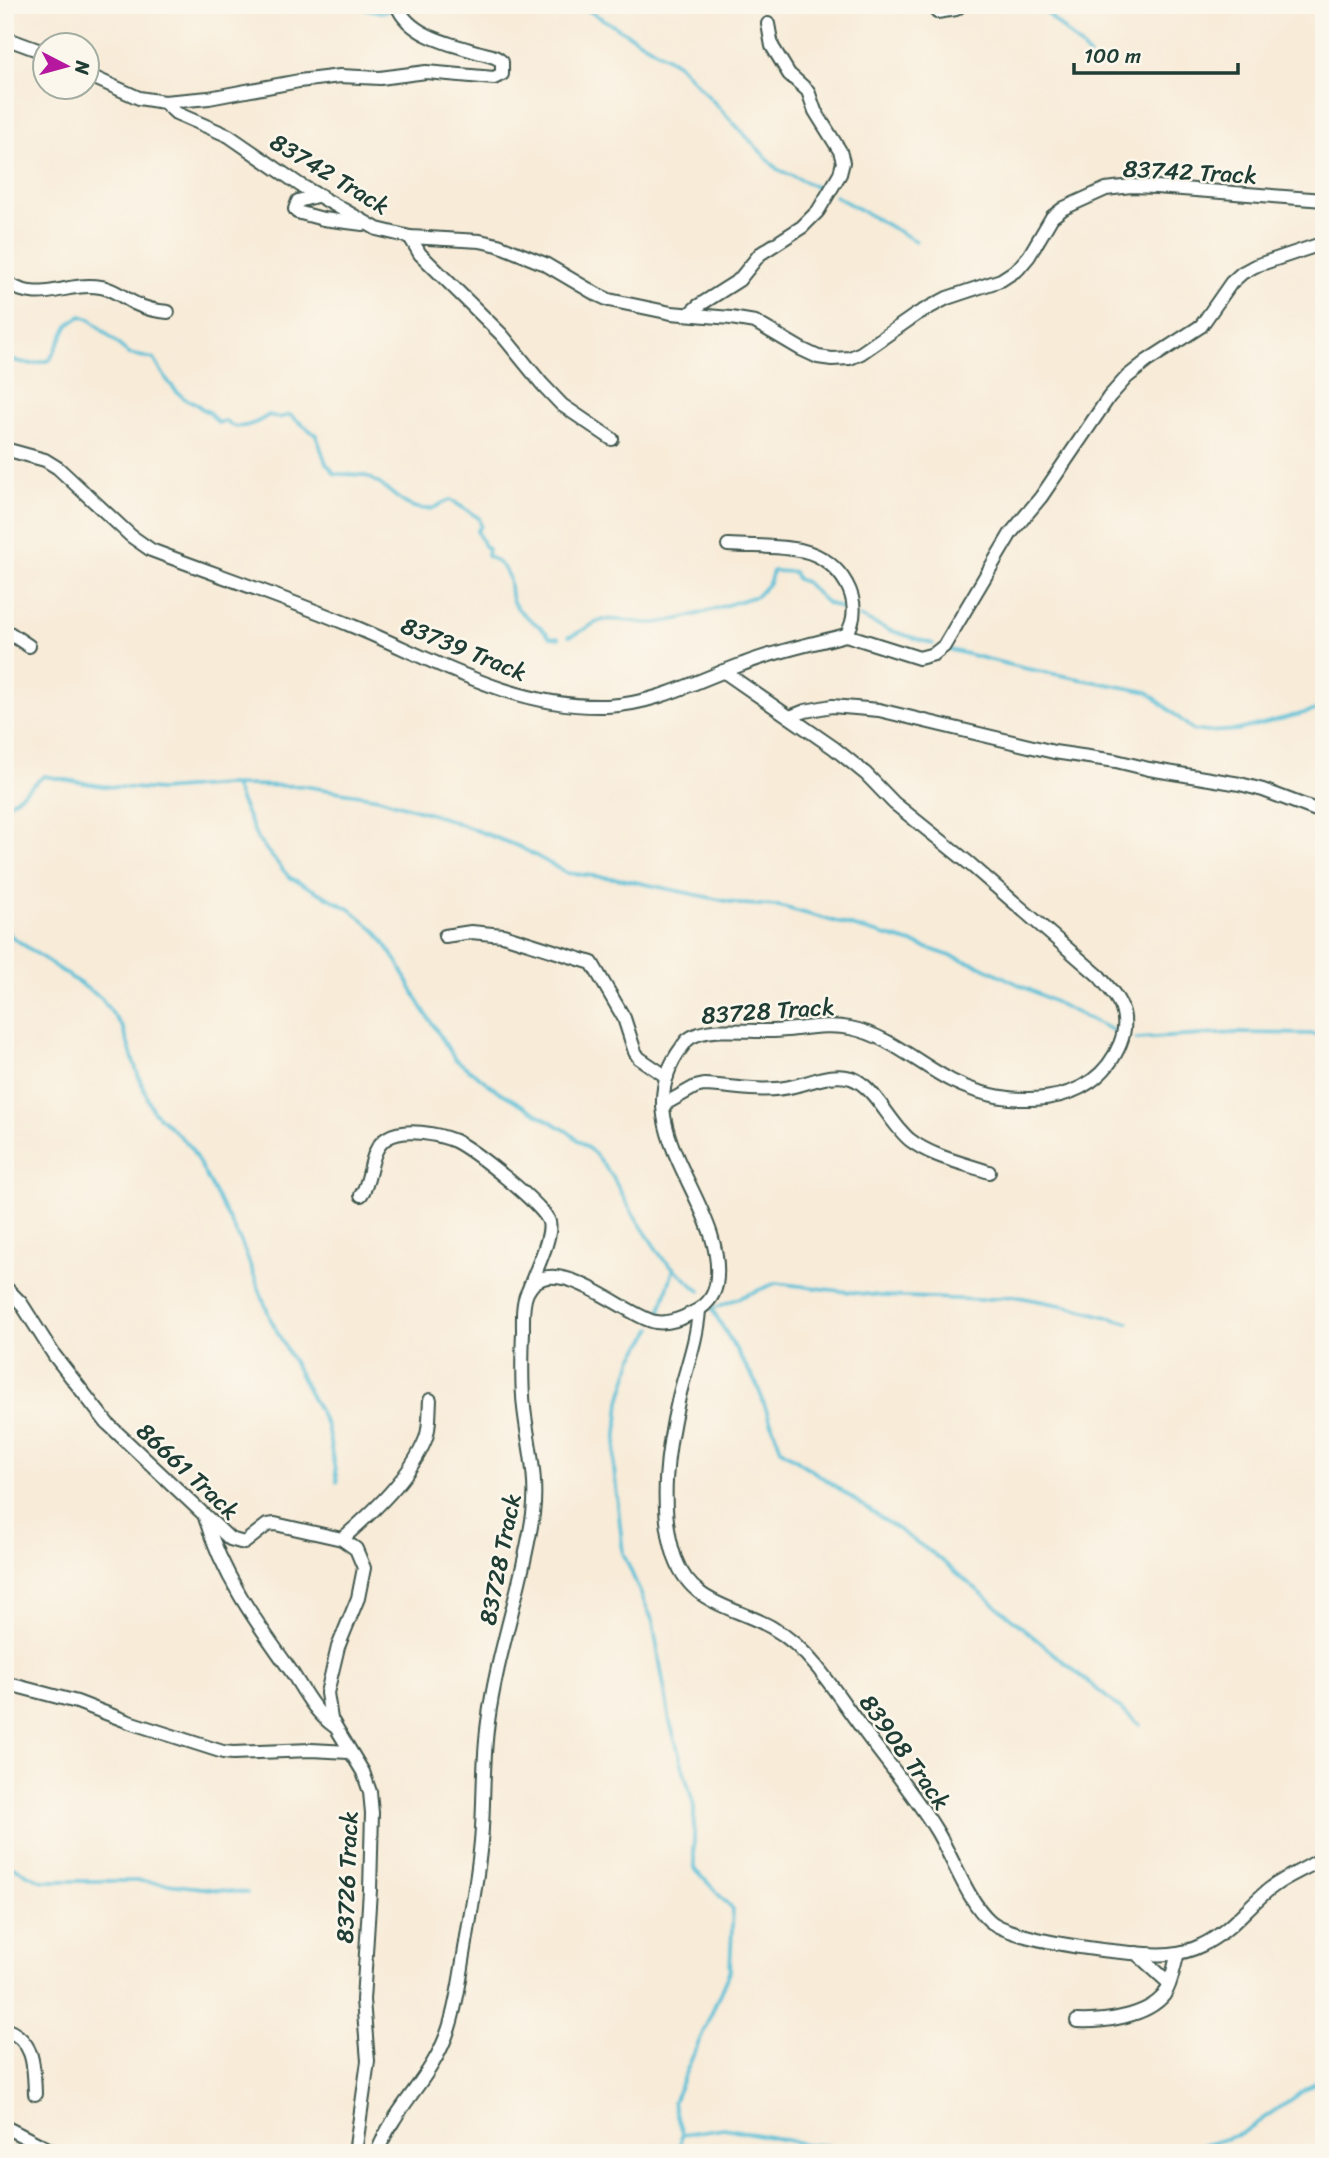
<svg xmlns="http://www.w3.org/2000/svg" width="1329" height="2158" font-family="Sriracha,sans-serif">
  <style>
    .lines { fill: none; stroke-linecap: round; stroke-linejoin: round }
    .stream { stroke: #59bfd7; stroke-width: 3.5 }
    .minor-casing { stroke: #40574d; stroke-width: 16 }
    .minor { stroke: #fff; stroke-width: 12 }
    .labels { text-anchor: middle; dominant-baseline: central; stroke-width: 5; stroke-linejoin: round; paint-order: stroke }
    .street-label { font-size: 24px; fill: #1f3d34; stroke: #fbf7ec }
  </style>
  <rect width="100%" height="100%" fill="#fbf7ec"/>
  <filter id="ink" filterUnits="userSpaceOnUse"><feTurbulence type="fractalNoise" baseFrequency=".0143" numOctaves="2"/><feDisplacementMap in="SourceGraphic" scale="14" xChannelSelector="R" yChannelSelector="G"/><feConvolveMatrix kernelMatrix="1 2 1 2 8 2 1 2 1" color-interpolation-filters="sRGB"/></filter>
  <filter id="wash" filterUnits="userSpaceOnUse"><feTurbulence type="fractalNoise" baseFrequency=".00686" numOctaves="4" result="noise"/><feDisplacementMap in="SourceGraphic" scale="28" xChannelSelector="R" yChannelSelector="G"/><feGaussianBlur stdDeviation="1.57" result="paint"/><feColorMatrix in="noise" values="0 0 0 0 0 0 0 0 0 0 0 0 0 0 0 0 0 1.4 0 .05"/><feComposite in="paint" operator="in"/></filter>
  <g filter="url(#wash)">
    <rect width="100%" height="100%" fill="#f8ebd8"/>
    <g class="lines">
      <g class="stream">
        <path d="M 349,5 L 381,12 L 394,9"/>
        <path d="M 579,5 L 678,64 L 777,169 L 825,191"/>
        <path d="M 1036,5 L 1048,14 L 1090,56"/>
        <path d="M 835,196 L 916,241"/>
        <path d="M 5,359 L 32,364 L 50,360 L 68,325 L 81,316 L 90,319 L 129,354 L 154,359 C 162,373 171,388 185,399 C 188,401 192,401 195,403 C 201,407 201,410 209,412 L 218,423 L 225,421 C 237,433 257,423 269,415 L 279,418 L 290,415 L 316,435 L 326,463 L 335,474 C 341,474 363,474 368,477 C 389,486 401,509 426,509 C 436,510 442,501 451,500 L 479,518 L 481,526 L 477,531 L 484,546 L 488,549 L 487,556 C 500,562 508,570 510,585 C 511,592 510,596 513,602 C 522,618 540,623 550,637 L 559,638"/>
        <path d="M 860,617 L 889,630 L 933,644"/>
        <path d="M 569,636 C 582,633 591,623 603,620 C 618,617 643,625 657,623 C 691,619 723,605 757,596 L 769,583 L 773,571 L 794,572 L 797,579 L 805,582 L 827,603 L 843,609"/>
        <path d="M 947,649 L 1023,668 L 1148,692 L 1193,730 L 1207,732 L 1238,730 L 1324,708"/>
        <path d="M 234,786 L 258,840 L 289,877 L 350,909 L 376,931 L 398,963 L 421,1006 L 455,1059 L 498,1091 L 567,1131 L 594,1153 L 612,1176 L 630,1209 L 663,1259 L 700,1291"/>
        <path d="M 5,807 L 44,776 L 102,786 L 161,790 L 226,785 L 303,786 L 379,798 L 444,818 L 520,847 L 567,873 L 621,879 L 740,904 L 779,906 L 909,942 L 981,966 L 1114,1031"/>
        <path d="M 5,927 L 11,936 L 101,998 L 123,1028 L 138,1075 L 153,1111 L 190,1146 L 242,1244 L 271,1320 L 327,1426 L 337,1482"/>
        <path d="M 1136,1039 L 1235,1033 L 1324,1034"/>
        <path d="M 659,1315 L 674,1268"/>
        <path d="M 1129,1323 L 1071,1307 L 1013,1296 L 981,1300 L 881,1296 L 776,1283 L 712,1309 L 757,1385 L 781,1449 L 935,1555 L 1140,1725"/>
        <path d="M 653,1328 L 633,1358 L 620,1401 L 614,1468 L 623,1553 L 653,1622 L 670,1722 L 694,1806 L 694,1868 L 733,1910 L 730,1970 L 673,2102 L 682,2134 L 679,2153"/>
        <path d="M 5,1863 L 42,1881 L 140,1881 L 247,1893"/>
        <path d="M 682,2134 L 724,2128 L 806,2144 L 889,2150 L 894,2153"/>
        <path d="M 1179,2153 L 1241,2134 L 1324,2076"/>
      </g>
    </g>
  </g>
  <g filter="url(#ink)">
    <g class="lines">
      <g class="minor-casing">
        <g id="minor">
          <path d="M 937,12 L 956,9 L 961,5"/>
          <path d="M 5,38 L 46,53"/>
          <path d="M 88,75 L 139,98 L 164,102 L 176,113 L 229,136 L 300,185 L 377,229 L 410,237 L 480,241 L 498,245 L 545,264 L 596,294 L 609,300 L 671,313 L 731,318 L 755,322 L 801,349 L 818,357 L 832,359 L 850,358 L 861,353 L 917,314 L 947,298 L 1001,280 L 1018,269 L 1029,256 L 1052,217 L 1064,208 L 1106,189 L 1131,186 L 1156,187 L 1324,200"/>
          <path d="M 164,102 L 209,98 L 299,81 L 340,76 L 380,78 L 426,72 L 494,78 L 502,74 L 502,62 C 496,55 486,55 477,52 C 449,44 408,35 397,5"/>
          <path d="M 320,195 L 298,201 L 295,209 L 297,212 L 323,219 L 363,224"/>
          <path d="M 410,237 L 420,254 L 502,335 L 542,384 L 562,405 L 612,439"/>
          <path d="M 5,282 C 42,306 63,281 101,287 C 114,289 124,298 136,304 C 146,309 156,311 168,312"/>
          <path d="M 689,314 L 698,306 L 739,280 L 760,254 L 802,227 L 818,211 L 840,174 L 843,162 L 840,151 L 815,111 L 808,91 L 789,74 L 772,46 L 768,24"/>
          <path d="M 5,449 L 45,460 L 58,468 L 131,536 L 151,550 C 217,575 285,598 350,625 C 433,659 513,709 607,706 C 656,704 698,680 743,664 C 776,651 812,644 846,635 C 868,602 839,559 804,551 C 780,545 753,547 728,545"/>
          <path d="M 5,630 L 29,646"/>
          <path d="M 846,635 L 919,658 L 934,654 L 944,646 L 1011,533 L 1041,497 L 1109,397 L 1127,377 L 1147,361 L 1201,326 L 1231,283 L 1242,273 L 1255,266 L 1324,243"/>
          <path d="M 790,717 L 805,711 L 832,706 L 879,710 L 1054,752 L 1116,761 L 1149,769 L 1240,784 L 1263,790 L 1324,813"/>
          <path d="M 445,936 L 471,932 L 503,935 L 592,963 L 624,1018 L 635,1052 L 639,1058 L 667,1077"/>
          <path d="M 663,1105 L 695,1087 L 704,1085 C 735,1086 763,1094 794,1086 C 813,1082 832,1072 851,1078 C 875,1086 890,1124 910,1140 C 932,1157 963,1163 989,1172"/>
          <path d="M 361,1195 C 373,1179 368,1150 387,1138 C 404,1127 438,1134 455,1141 C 473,1150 544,1205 549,1222 C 553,1237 534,1273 529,1289"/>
          <path d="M 5,1287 L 21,1303 L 54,1355 L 107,1423 L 230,1539 L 244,1543 L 267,1525 L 275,1524 L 342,1539 L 356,1549 L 364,1568 L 358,1598 L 338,1647 L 327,1693 L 331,1719 L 363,1772 L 370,1792 L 372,1813 L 370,1890 L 363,2000 L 368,2061 L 355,2153"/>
          <path d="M 699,1310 C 697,1341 686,1368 679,1397 C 667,1448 658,1508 675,1558 C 692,1605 733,1606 771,1627 C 789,1637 804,1651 817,1667 C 835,1689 850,1713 867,1735 C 890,1766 916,1797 936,1830 C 952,1856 968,1902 990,1921 C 1015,1942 1136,1957 1170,1954 C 1181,1953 1192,1950 1202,1945 C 1232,1931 1249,1903 1275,1885 C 1291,1874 1308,1868 1324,1857"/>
          <path d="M 205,1517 C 222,1575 256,1622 291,1671 C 304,1691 314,1712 334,1726"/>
          <path d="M 342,1539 C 373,1512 411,1477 426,1438 C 430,1427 429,1413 430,1400"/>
          <path d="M 5,1683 L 77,1702 L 129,1722 L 223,1752 L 233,1753 L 311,1750 L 349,1752"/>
          <path d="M 1136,1953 L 1169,1983"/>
          <path d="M 1077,2021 C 1103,2022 1146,2017 1164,1995 C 1172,1984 1174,1965 1178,1953"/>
          <path d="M 5,2029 C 35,2040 34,2067 35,2094"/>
          <path d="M 5,2127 L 56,2153"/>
          <path d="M 377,2153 C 395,2105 433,2078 449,2028 C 458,2000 461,1971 466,1943 C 472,1904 480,1866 482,1828 C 484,1792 483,1757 488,1722 C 497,1652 523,1584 533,1514 C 538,1478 528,1444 524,1408 C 521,1382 522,1357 523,1331 C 523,1319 522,1304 527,1293 C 550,1245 628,1318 656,1322 C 669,1324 681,1319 692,1313 C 705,1307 713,1299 716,1285 C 730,1205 620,1129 682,1047 C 686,1041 688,1038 696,1035 C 715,1027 752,1032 773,1031 C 798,1030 825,1023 850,1028 C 888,1035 919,1064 952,1081 C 1008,1109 1093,1110 1120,1044 C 1132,1014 1118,998 1099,976 L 970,864 L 894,803 L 866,774 L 834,748 L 723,671"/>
        </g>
      </g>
      <use href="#minor" class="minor"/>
    </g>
  </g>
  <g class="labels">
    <g class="street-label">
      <text transform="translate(1190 172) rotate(3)">83742 Track</text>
      <text transform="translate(330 174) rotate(31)">83742 Track</text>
      <text transform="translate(464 649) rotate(22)">83739 Track</text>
      <text transform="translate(768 1011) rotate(-4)">83728 Track</text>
      <text transform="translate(188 1471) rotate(43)">86661 Track</text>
      <text transform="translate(500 1559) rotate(-79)">83728 Track</text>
      <text transform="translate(905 1752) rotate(54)">83908 Track</text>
      <text transform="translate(347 1877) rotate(-88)">83726 Track</text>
    </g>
  </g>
  <rect width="1329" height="2158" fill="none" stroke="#fbf7ec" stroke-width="28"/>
  <g transform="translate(66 66) rotate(96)"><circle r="33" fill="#fbf7ec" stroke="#a3ada2" stroke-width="2"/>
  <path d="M0-5L12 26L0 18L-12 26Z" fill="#b5179e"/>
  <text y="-10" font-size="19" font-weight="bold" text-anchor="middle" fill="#1f3d34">N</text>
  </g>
  <path d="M1074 63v10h164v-10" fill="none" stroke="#1f3d34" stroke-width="3.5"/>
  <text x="1084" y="63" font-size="21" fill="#1f3d34" stroke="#fbf7ec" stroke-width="5" paint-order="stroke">100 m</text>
</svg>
